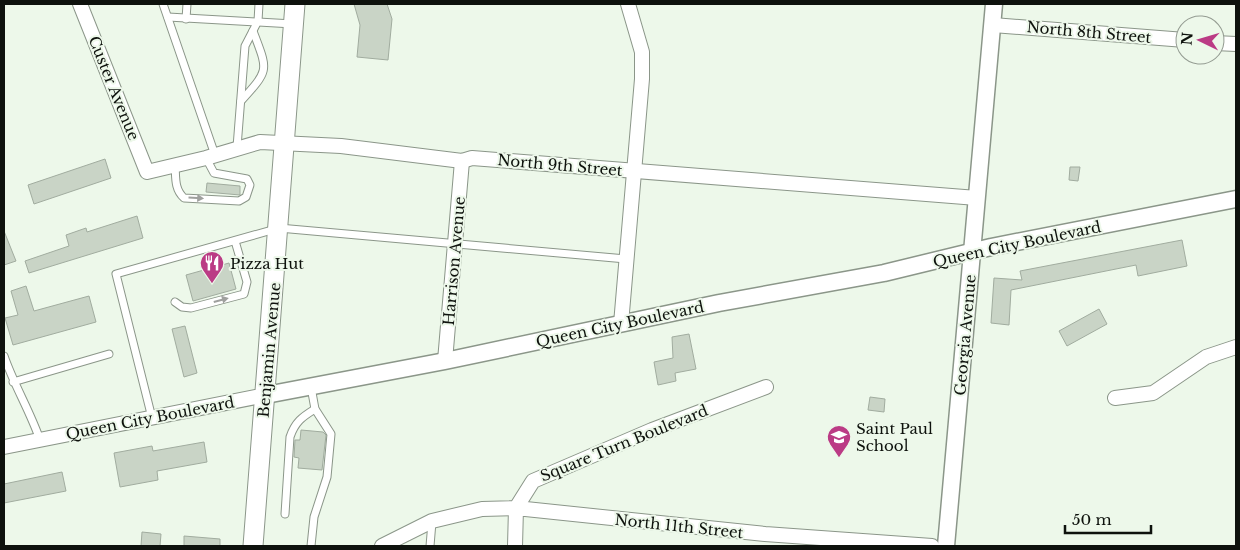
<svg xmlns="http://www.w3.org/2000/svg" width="1240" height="550" font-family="'Libre Baskerville',serif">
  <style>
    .building { fill: #c9d4c6; stroke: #a1ac9f }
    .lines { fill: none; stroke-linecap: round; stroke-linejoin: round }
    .service-casing { stroke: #8b9689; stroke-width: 9 }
    .minor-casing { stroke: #8b9689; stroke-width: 16 }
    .tertiary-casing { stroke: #8b9689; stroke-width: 19 }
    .secondary-casing { stroke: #8b9689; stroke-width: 21 }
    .service { stroke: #fff; stroke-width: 7 }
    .minor { stroke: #fff; stroke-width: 14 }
    .tertiary { stroke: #fff; stroke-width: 16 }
    .secondary { stroke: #fff; stroke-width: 19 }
    .oneway { fill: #9fa09e }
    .labels { text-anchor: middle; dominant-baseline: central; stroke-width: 4; stroke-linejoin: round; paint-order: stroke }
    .street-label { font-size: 15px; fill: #0e120d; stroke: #edf8ea }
    .poi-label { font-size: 15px; fill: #0e120d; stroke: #edf8ea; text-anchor: start }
  </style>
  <rect width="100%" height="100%" fill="#edf8ea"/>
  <g class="building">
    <path d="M 354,4 L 387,4 L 392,19 L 388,60 L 357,57 L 360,25 Z"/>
    <path d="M 105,159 L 111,178 L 34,204 L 28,185 Z"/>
    <path d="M 1070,167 L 1080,167 L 1078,181 L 1069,180 Z"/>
    <path d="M 207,183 L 240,186 L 240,195 L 206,192 Z"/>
    <path d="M 137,216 L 143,238 L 29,273 L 25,261 L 69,246 L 66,235 L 86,228 L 87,232 Z"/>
    <path d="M 4,231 L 16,261 L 4,265 Z"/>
    <path d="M 1182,240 L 1187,266 L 1138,276 L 1136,265 L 1011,290 L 1009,325 L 991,323 L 994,278 L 1022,280 L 1020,271 Z"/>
    <path d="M 229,263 L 236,289 L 193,301 L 186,275 Z"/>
    <path d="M 26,286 L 34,311 L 89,296 L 96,322 L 13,345 L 5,318 L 18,315 L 11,291 Z"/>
    <path d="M 1099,309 L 1107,324 L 1067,346 L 1059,331 Z"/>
    <path d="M 185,326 L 197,373 L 184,377 L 172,329 Z"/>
    <path d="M 689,334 L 696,369 L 675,373 L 676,381 L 658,385 L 654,362 L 673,358 L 672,337 Z"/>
    <path d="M 870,397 L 885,399 L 884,412 L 868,410 Z"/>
    <path d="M 301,430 L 323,432 L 326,435 L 322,470 L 298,468 L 299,458 L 294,457 L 295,440 L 300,440 Z"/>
    <path d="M 204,442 L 207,462 L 157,471 L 158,480 L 120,487 L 114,453 L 152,446 L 153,451 Z"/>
    <path d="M 62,472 L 66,491 L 4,503 L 4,484 Z"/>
    <path d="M 142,532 L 161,534 L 160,546 L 141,546 Z"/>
    <path d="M 184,536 L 220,539 L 220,546 L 184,546 Z"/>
  </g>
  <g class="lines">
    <g class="service-casing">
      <g id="service">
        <path d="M 163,4 L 215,155"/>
        <path d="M 168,17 L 293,24"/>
        <path d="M 186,19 L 187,4"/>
        <path d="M 241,101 C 270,69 268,71 253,31"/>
        <path d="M 237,147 L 245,46 L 258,21 L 259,4"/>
        <path d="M 175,165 C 176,177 174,189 184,198 L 239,201 L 246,197 L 250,185 L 247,179 L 214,173 L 206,158"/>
        <path d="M 175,302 L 182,307 L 191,308 L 244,294 L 247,282 L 235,241"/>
        <path d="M 4,356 C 14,385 30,411 40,440"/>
        <path d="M 13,382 L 109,354"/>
        <path d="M 311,387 L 315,409 L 331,434 L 327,477 L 314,517 L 311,546"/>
        <path d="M 152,418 L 116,274 L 279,228 L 626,259"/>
        <path d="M 285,514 L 290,437 C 295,422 302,417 315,409"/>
        <path d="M 430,546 L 432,522"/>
      </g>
    </g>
    <g class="minor-casing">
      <g id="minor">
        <path d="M 80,4 L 147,172 L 206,158 L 260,142 L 341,146 L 462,161 L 472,158 L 977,198"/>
        <path d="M 993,25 L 1185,40"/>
        <path d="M 1215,43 L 1236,44"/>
        <path d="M 621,324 L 642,79 L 642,52 L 628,4"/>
        <path d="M 445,361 L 462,161"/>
        <path d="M 1115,398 L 1153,393 L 1206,357 L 1236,347"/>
        <path d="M 4,447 L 266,395"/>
        <path d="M 382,546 L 432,521 L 482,509 L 516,508 L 533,481 L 652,430 L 766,387"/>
        <path d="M 515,546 L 516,508 L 765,534 L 932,546"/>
      </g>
    </g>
    <g class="tertiary-casing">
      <g id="tertiary">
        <path d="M 266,395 L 445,361 L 719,303 L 884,273 L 991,247 L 1236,199"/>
        <path d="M 946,546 L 994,4"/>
      </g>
    </g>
    <g class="secondary-casing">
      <path id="secondary" d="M 253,546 L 295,4"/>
    </g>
    <use href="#service" class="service"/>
    <use href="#minor" class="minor"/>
    <use href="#tertiary" class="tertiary"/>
    <use href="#secondary" class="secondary"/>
  </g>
  <defs><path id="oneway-solid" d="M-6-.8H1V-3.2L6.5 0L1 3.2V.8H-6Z" transform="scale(1.25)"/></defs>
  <g class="oneway">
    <use href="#oneway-solid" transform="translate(196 198) rotate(3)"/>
    <use href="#oneway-solid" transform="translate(221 300) rotate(-15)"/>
  </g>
  <defs>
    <g id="restaurant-pin" transform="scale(1.25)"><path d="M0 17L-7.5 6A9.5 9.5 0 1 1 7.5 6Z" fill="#bb3b85" stroke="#edf8ea"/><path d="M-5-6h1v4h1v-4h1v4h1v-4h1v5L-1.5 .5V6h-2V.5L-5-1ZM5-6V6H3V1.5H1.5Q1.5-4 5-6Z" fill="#fff"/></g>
    <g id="school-pin" transform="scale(1.25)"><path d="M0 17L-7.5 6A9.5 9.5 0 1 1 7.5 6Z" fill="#bb3b85" stroke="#edf8ea"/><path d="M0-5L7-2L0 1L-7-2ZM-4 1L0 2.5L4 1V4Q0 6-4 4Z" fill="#fff"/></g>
  </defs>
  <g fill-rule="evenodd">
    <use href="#restaurant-pin" x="212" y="263"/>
    <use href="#school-pin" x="839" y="437"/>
  </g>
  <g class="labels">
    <g class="street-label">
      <text transform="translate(1089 32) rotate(5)">North 8th Street</text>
      <text transform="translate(114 88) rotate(68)">Custer Avenue</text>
      <text transform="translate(560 165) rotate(5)">North 9th Street</text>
      <text transform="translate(1017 244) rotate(-12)">Queen City Boulevard</text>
      <text transform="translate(454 261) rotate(-85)">Harrison Avenue</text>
      <text transform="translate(620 324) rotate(-12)">Queen City Boulevard</text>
      <text transform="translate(965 335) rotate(-85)">Georgia Avenue</text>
      <text transform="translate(269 350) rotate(-85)">Benjamin Avenue</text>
      <text transform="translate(150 418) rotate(-11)">Queen City Boulevard</text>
      <text transform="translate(624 443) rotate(-22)">Square Turn Boulevard</text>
      <text transform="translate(679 526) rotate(6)">North 11th Street</text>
    </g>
    <g class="poi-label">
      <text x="230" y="263">Pizza Hut</text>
      <text x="856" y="428">Saint Paul<tspan x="856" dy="17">School</tspan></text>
    </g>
  </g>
  <rect width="1240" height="550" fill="none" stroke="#0e120d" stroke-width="10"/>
  <g transform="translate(1200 40) rotate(275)"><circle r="24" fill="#edf8ea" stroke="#949c92"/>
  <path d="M0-4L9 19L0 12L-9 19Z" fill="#bb3b85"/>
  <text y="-8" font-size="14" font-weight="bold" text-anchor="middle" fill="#0e120d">N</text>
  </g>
  <path d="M1065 525v8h86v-8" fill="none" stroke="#0e120d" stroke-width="2.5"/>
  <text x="1072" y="525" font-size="15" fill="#0e120d" stroke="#edf8ea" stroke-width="4" paint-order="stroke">50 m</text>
</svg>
